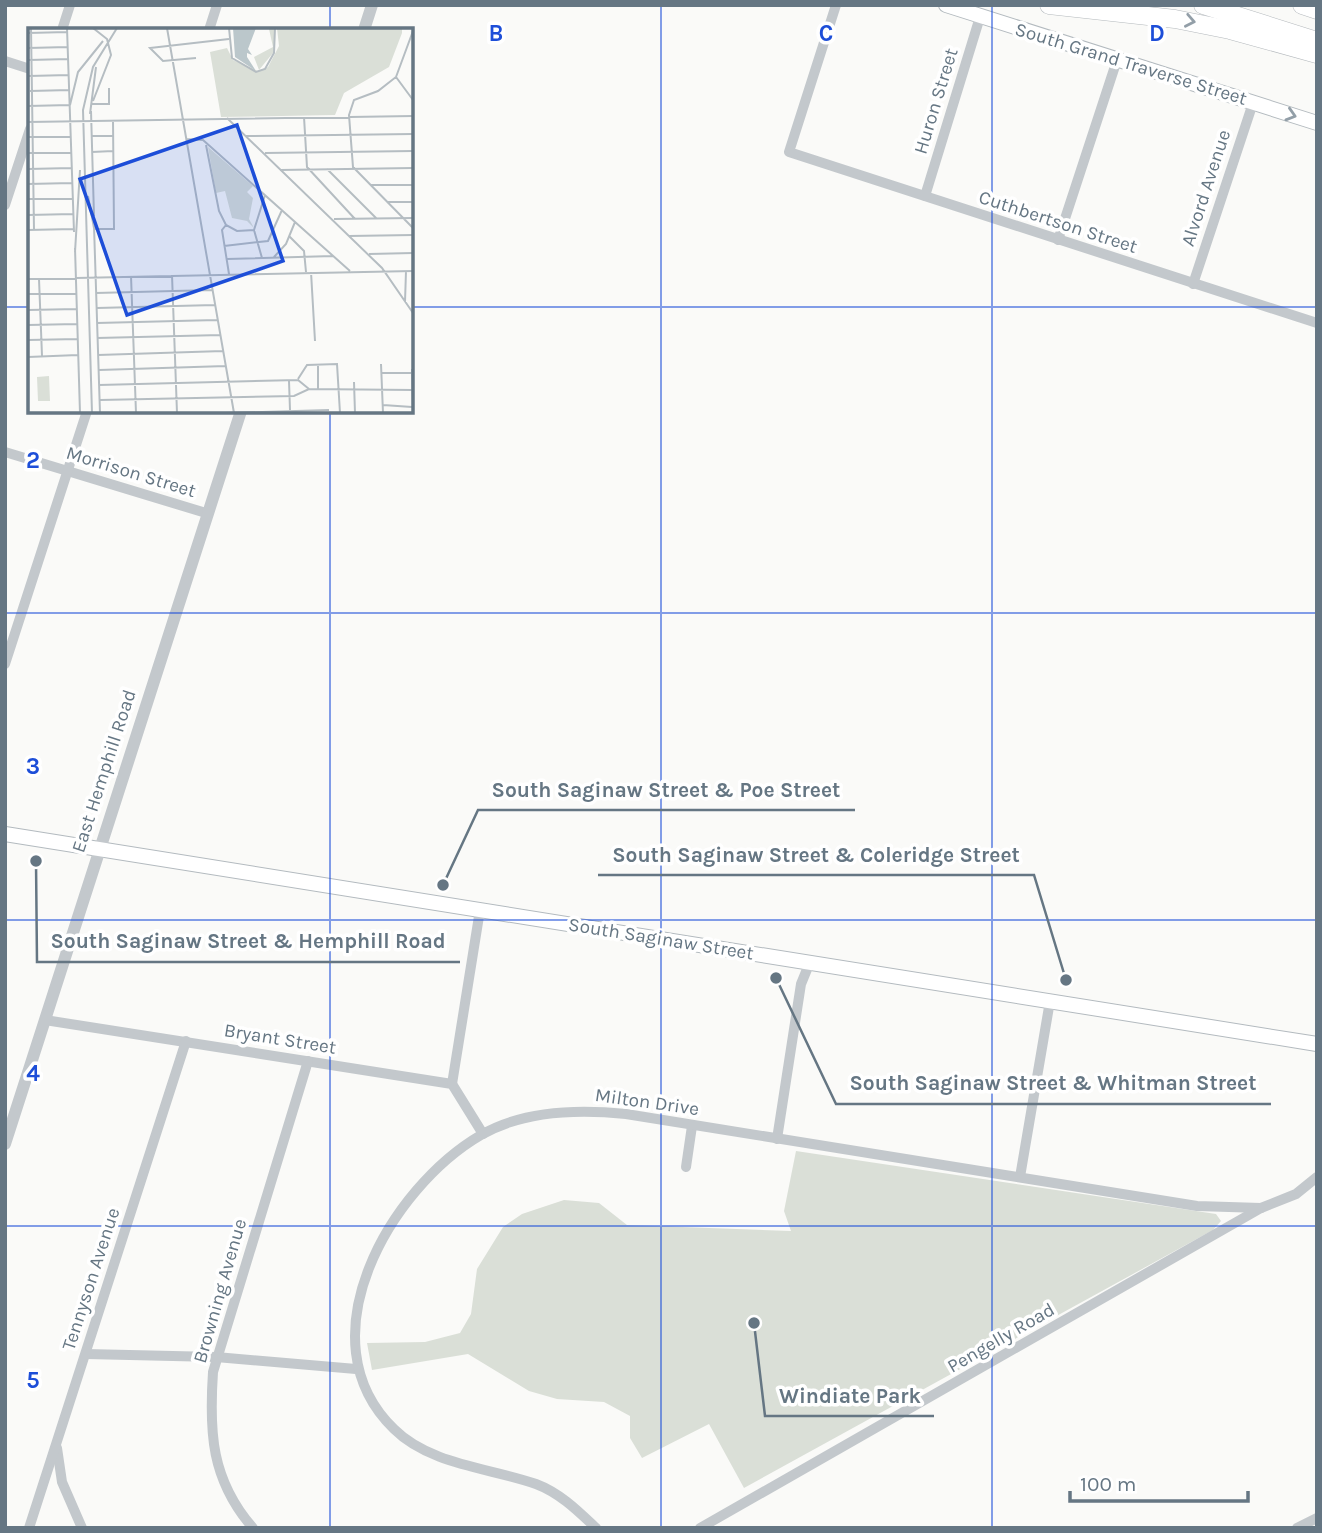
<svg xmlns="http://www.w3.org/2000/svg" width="1322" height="1533" font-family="Karla,sans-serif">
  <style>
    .park { fill: #dadfd7 }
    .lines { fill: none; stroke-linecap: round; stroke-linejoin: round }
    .secondary-casing { stroke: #b3babf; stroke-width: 16 }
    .motorway-casing { stroke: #b4b9bd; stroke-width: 19 }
    .minor { stroke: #c3c8cc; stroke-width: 10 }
    .tertiary { stroke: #c3c8cc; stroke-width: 12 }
    .secondary { stroke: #fff; stroke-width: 14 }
    .motorway { stroke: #fff; stroke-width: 18 }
    .oneway { stroke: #939fa8 }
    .grid { fill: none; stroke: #1d4ed8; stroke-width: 2; stroke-opacity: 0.55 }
    .labels { text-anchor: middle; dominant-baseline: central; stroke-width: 7; stroke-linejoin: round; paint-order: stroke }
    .street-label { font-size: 19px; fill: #657683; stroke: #fff }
    .inset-road { fill: none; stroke: #b5bdc2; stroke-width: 2 }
    .view { fill: #1d4ed8; fill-opacity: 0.15; stroke: #1d4ed8; stroke-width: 3.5 }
    .inset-edge { fill: none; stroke: #657683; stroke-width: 3.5 }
    .grid-label { font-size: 23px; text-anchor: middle; font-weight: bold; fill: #1d4ed8; stroke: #fff; stroke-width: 7; stroke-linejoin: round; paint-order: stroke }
    .leader { fill: none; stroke: #657683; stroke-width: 2.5 }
    .callout-dot { fill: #657683; stroke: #fff; stroke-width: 2.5 }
    .callout-label { font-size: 21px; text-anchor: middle; font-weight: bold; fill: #657683; stroke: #fff; stroke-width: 7; stroke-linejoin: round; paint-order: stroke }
  </style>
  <rect width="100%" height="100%" fill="#fafaf8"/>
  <path class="park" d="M 796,1151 L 1216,1214 L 1221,1221 L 1213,1230 L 744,1488 L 709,1424 L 642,1458 L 630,1438 L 630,1416 L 604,1402 L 557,1399 L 529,1391 L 468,1354 L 372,1370 L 367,1343 L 425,1342 L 460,1333 L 471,1314 L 477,1269 L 503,1227 L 522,1214 L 564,1200 L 599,1203 L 627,1225 L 791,1231 L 784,1211 Z"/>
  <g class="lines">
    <g class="secondary-casing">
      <g id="secondary">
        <path d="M 946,5 L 1317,123"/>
        <path d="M 5,834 L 1317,1044"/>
      </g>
    </g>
    <g class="motorway-casing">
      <g id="motorway">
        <path d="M 1049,5 L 1175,19 L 1230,30 L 1317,54"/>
        <path d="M 1203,5 L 1317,41"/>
        <path d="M 1302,5 L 1317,10"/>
      </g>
    </g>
    <g class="minor">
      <path d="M 836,5 L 789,152 L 1317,323"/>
      <path d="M 62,30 L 70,5"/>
      <path d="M 209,30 L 217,5"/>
      <path d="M 5,61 L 30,69"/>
      <path d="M 925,196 L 980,17"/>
      <path d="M 5,205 L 30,129"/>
      <path d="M 1058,240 L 1117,60"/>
      <path d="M 1193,284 L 1253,103"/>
      <path d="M 5,452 L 206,513"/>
      <path d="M 5,664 L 87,411"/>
      <path d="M 45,1020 L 452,1084 L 483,1134"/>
      <path d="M 452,1084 L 480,910"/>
      <path d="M 777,1139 L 801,984 L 810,962"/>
      <path d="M 686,1167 L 692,1126"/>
      <path d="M 1020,1177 L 1050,1001"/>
      <path d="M 86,1354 L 216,1357 L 356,1369"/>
      <path d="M 57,1448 L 62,1482 L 82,1528"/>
      <path d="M 29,1528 L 186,1041"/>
      <path d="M 253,1528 C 211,1480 209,1432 213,1372 L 308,1061"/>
      <path d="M 596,1528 C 578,1511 560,1493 536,1484 C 491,1468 430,1465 394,1429 C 302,1340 390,1188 481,1135 C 524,1110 578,1109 626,1114 L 1197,1206 L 1261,1208"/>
      <path d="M 700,1528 L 1261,1208 L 1296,1194 L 1317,1177"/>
      <path d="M 1297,1528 L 1317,1518"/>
    </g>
    <g class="tertiary">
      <path d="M 364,30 L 372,5"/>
      <path d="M 5,1144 L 241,411"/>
    </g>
    <use href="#secondary" class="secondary"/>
    <use href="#motorway" class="motorway"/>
  </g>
  <defs><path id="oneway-chevron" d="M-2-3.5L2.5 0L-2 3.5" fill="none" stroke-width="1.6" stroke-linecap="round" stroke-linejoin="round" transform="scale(1.75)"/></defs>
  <g class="oneway">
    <use href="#oneway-chevron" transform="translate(1190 21) rotate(11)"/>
    <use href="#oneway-chevron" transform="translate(1291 115) rotate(17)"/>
  </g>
  <path class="grid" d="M 330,5 L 330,30M 661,5 L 661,1528M 992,5 L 992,1528M 5,307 L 30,307M 411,307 L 1317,307M 330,411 L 330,1528M 5,613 L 1317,613M 5,920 L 1317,920M 5,1226 L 1317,1226"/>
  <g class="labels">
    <g class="street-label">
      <text transform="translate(1131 64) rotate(17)">South Grand Traverse Street</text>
      <text transform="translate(936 101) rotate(-73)">Huron Street</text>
      <text transform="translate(1206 188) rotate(-72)">Alvord Avenue</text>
      <text transform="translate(1058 222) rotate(18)">Cuthbertson Street</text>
      <text transform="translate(131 472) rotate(17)">Morrison Street</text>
      <text transform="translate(104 771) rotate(-72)">East Hemphill Road</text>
      <text transform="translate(661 939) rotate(9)">South Saginaw Street</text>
      <text transform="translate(280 1039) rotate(9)">Bryant Street</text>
      <text transform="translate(647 1102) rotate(8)">Milton Drive</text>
      <text transform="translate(91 1279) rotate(-72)">Tennyson Avenue</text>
      <text transform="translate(220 1291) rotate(-74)">Browning Avenue</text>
      <text transform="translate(1001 1338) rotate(-30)">Pengelly Road</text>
    </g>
  </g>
  <g transform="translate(28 28)">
    <rect width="385" height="385" fill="#fafaf8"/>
    <path d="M 249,0 L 374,0 L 374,5 L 361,39 L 316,65 L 307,87 L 193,89 L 182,24 L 199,20 L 205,32 L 230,43 L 240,39 L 251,18 Z" fill="#dadfd7"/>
    <path d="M 246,0 L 247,17 L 245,25 L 231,42 L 226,29 L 245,19 L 241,1 Z" fill="#dadfd7"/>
    <path d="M 180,119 L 225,158 L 219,164 L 225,170 L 221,191 L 226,200 L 219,193 L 204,190 L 197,163 L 188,165 ZM 21,348 L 22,373 L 10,373 L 9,349 Z" fill="#dadfd7"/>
    <path d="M 205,0 L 228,0 L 220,21 L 224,27 L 219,25 L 219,29 L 228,43 L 207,29 Z" fill="#bbc7cb"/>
    <path class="inset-road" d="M 3,0 L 6,202M 39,0 L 46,204M 65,0 L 79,11 L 83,27 L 65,73M 139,0 L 206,385M 201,0 L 204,30 L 228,44 L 237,41 L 246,25 L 247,0M 385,3 L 368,49 L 350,63 L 326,72 L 321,87 L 325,139 L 385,200M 0,5 L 39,4M 0,20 L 40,19M 168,30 L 135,33 L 122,20 L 201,11M 1,32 L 41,31M 1,48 L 41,47M 368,49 L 385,72M 2,63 L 42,62M 64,76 L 81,76 L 81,60M 42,77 L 50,44 L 75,13M 0,78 L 42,77M 63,83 L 66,188M 62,86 L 68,39M 276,89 L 279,139 L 327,191M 199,90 L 354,240 L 385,285M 0,94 L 385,88M 63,108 L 85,108M 218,108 L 385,106M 0,109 L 43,109M 158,111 L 175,112 L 322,243M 178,117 L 191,183 L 198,197 L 209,203 L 226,202 L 237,167M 64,124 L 85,123M 0,125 L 44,125M 237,125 L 385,123M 0,141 L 44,140M 299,141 L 349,191M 252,142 L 385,140M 0,156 L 44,155M 343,157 L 385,157M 60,168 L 66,200M 0,171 L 45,171M 358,174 L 385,174M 0,187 L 45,186M 306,191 L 385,190M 198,197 L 194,202 L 201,246M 66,198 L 72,385M 66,201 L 86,201 L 85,92M 0,202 L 46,201M 226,202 L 234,230M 261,208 L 276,223 L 278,244M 321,208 L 385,207M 196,218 L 240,213 L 254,182M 47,220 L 52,385M 47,224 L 52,142M 341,226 L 385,225M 246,229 L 258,216 L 267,194M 199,231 L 305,228M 283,244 L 287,313M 144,247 L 149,385M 103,248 L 108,385M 0,251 L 385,243M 11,251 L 14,328M 68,265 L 185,262M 0,266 L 48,266M 377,274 L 378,243M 69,280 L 187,277M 0,282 L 49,281M 69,295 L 189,292M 0,297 L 49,296M 69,310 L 193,307M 0,312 L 50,311M 70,327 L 195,323M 0,329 L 50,327M 353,336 L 355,385M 384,341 L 385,379M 71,342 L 198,338M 354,345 L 383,345M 270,351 L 279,337 L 309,336 L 312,385M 261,353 L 262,382M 326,354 L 327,385M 71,357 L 270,352 L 281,361M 290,362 L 290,338M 72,372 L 266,368 L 281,361 L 385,362M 355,377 L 384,379M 64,385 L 55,82 L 65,39 L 89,0M 197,385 L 301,382"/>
    <path class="view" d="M 209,97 L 255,233 L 99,287 L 52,151 Z"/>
    <rect width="385" height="385" class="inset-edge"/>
  </g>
  <g class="grid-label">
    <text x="496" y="41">B</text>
    <text x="826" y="41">C</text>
    <text x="1157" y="41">D</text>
    <text x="33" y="468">2</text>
    <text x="33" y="774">3</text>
    <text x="33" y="1081">4</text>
    <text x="33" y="1388">5</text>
  </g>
  <path class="leader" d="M443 885L478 810H855M1066 980L1034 875H598M36 861L37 962H460M776 978L836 1104H1271M754 1323L765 1416H934"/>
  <g class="callout-dot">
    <circle cx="443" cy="885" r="7"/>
    <circle cx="1066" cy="980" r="7"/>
    <circle cx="36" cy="861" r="7"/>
    <circle cx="776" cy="978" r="7"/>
    <circle cx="754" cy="1323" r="7"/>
  </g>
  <g class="callout-label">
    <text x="666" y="797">South Saginaw Street &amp; Poe Street</text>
    <text x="816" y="862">South Saginaw Street &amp; Coleridge Street</text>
    <text x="248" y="948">South Saginaw Street &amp; Hemphill Road</text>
    <text x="1053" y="1090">South Saginaw Street &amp; Whitman Street</text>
    <text x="850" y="1403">Windiate Park</text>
  </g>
  <rect width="1322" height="1533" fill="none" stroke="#657683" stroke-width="14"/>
  <path d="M1070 1491v10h178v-10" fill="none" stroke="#657683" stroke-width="3.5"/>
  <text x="1080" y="1491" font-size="21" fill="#657683" stroke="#ffffff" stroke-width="5" paint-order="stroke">100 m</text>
</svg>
